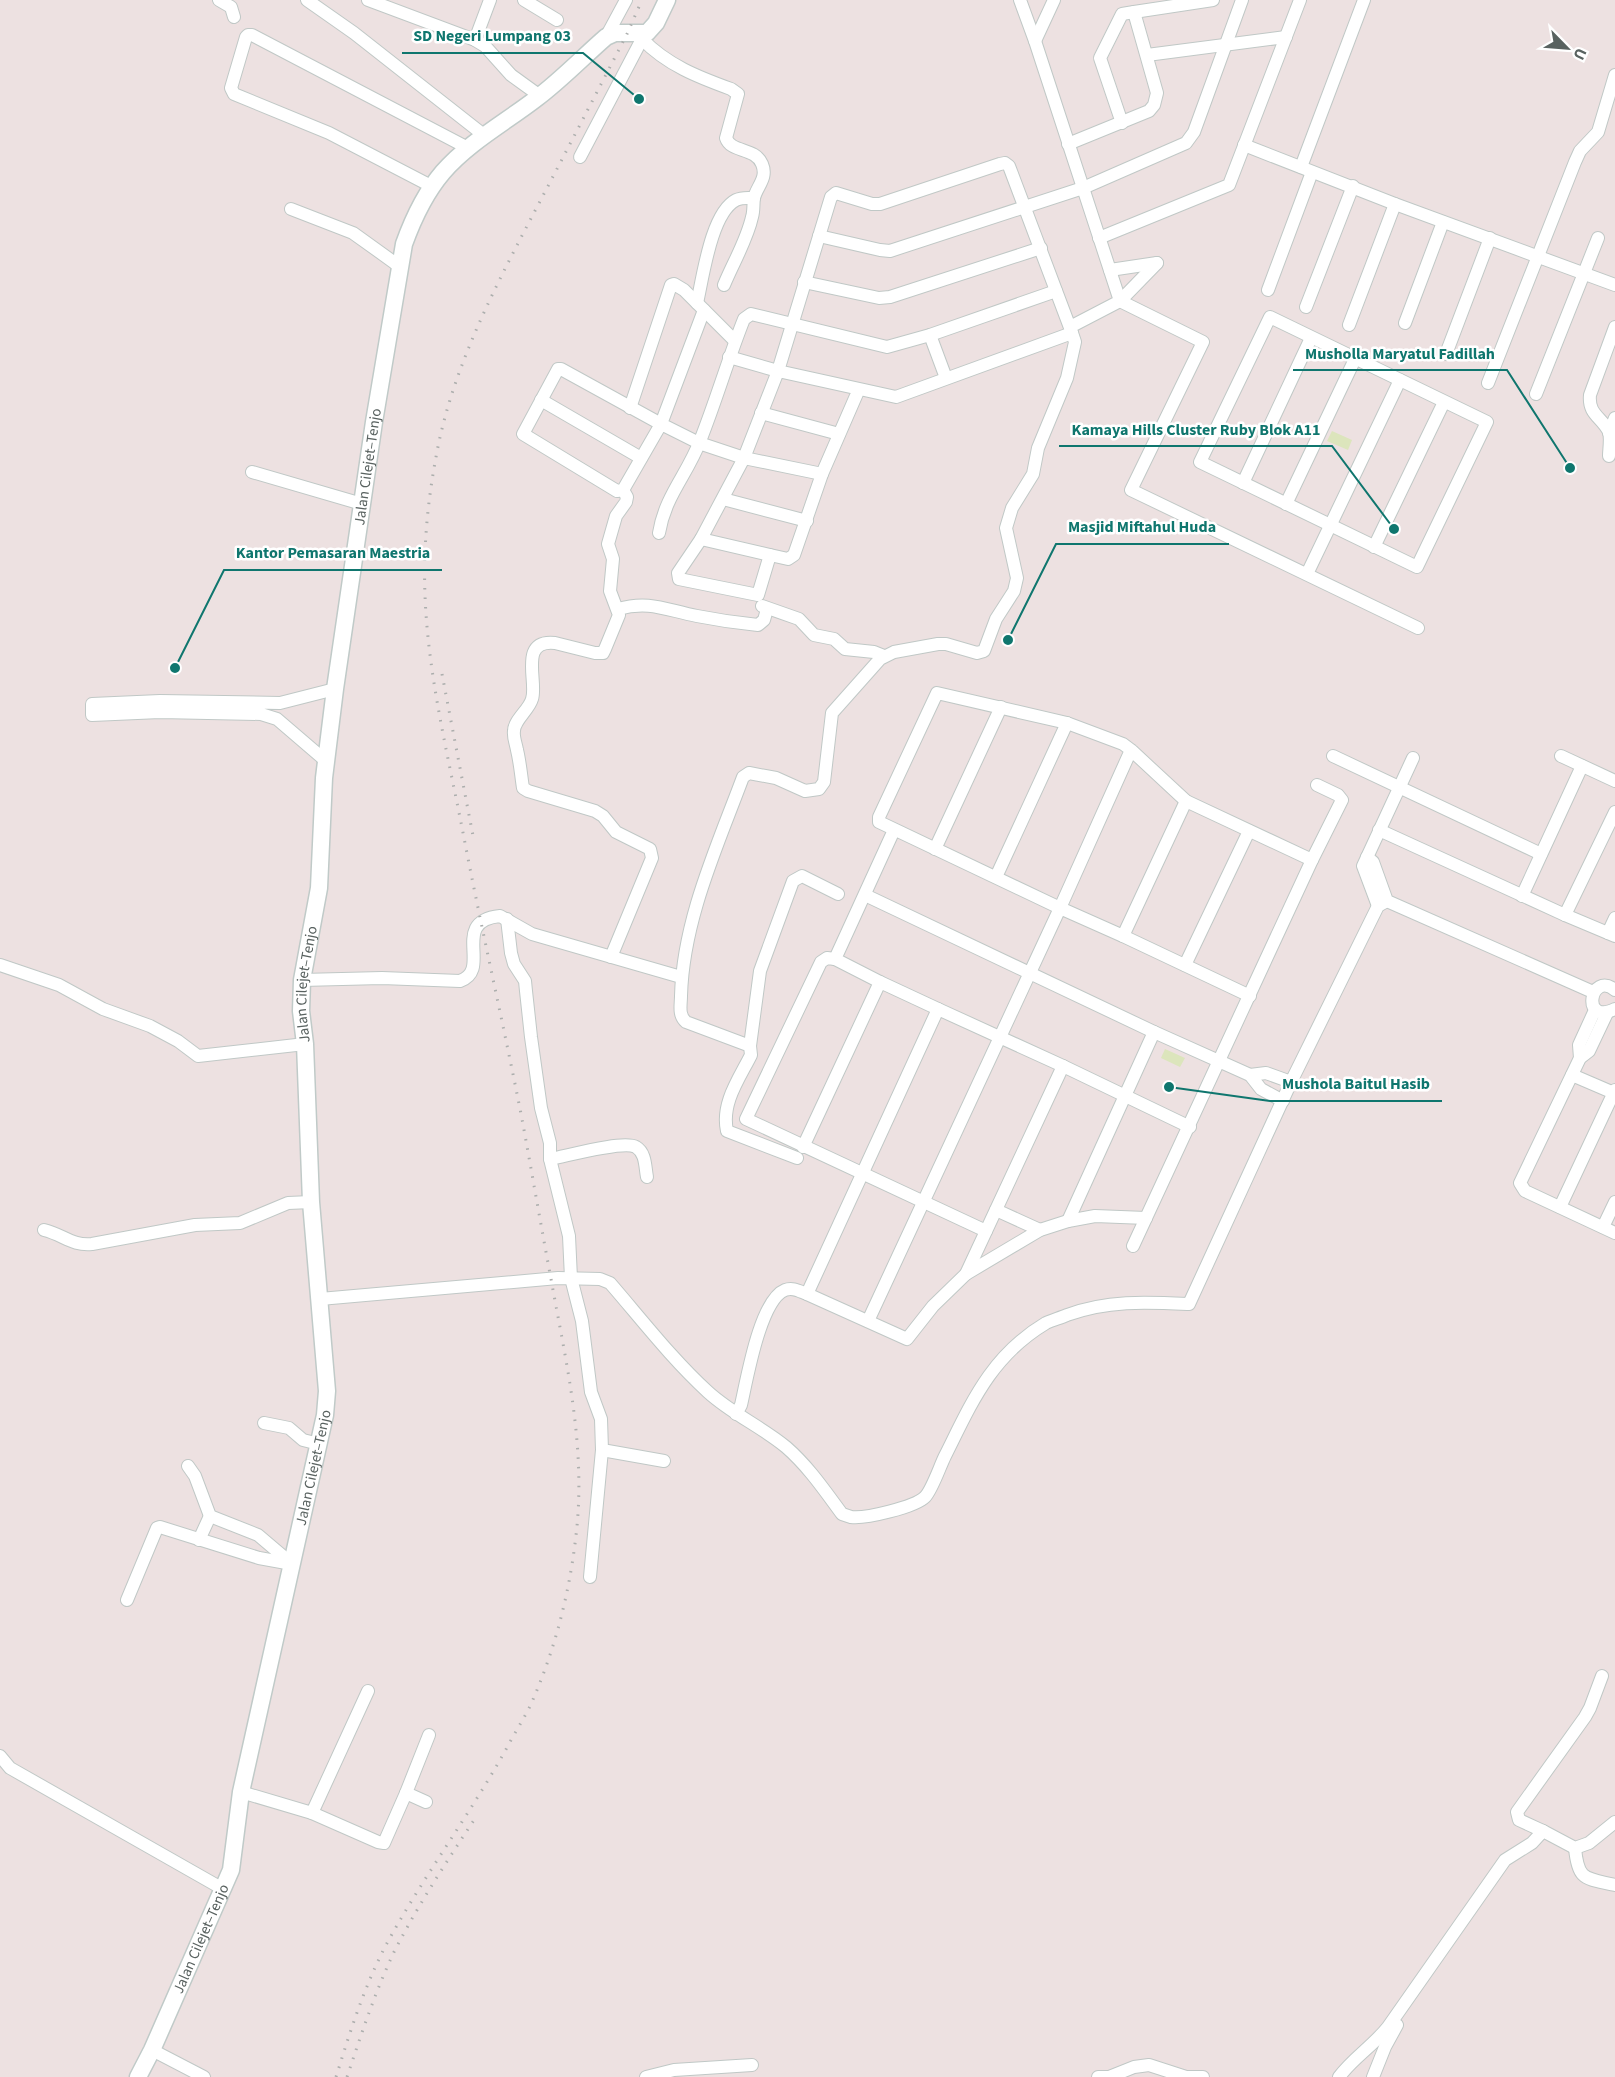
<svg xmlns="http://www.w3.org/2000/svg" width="1615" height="2077" font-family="'Source Sans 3',sans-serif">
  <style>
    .green { fill: #dce5bc }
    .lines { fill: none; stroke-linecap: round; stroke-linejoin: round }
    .minor-casing { stroke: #c0c8c6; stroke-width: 14 }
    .secondary-casing { stroke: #c0cac8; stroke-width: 19 }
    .minor { stroke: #fff; stroke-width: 12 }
    .secondary { stroke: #fff; stroke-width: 16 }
    .rail { stroke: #acaead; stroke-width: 3; stroke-dasharray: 1.5 8; stroke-linecap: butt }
    .labels { text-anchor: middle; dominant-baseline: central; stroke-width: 5; stroke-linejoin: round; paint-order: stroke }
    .street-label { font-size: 15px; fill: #596260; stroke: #fff }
    .leader { fill: none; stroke: #0f766e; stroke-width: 2 }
    .callout-dot { fill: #0f766e; stroke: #fff; stroke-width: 2 }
    .callout-label { font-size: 16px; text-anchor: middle; font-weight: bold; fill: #0f766e; stroke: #fff; stroke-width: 5; stroke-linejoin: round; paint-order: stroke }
  </style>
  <rect width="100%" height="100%" fill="#ede1e1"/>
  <g class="green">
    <path d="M 1332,431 L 1352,440 L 1348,450 L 1327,441 Z"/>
    <path d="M 1165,1049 L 1185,1058 L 1180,1067 L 1161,1058 Z"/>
  </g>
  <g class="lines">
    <g class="minor-casing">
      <g id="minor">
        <path d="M 219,0 L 231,7 L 234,17"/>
        <path d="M 307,0 L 354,33 L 485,136"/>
        <path d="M 368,0 L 475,40 L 485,46 L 511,75 L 540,96"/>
        <path d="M 524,0 L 557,20"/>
        <path d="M 1020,0 L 1035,41 L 1120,301 L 1070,327"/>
        <path d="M 606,37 L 626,0"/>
        <path d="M 642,39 C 667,65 698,77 731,89 L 738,94 L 726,138 C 731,153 755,147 762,164 C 768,178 757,186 754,198 C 753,204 754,211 752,217 C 747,240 733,263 724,285"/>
        <path d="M 475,40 L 490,0"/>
        <path d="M 1035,41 L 1054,0"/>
        <path d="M 1147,55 L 1286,37"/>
        <path d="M 1122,123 L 1100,58 L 1122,14 L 1134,12"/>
        <path d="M 1068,144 L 1149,111 L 1154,105 L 1157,93 L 1134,12 L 1213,0"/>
        <path d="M 1244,145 L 1395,204 L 1615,285"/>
        <path d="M 580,157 L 642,39 L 647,34"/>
        <path d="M 1301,167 L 1364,0"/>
        <path d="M 433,187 L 329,133 L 234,94 L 231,88 L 246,37 L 248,35 L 252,35 L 468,148"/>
        <path d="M 291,209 L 353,233 L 399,266"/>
        <path d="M 819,236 L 880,250 L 890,251 L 1083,188 L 1186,143 L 1194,132 L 1242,0"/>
        <path d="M 1099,238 L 1229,185 L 1300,0"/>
        <path d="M 1157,263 L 1120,301 L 1203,342 L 1131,490 L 1418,628"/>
        <path d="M 1110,270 L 1157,263"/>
        <path d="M 804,282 L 879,298 L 890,297 L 1041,248"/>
        <path d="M 1268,290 L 1312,172"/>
        <path d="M 697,303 C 703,277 711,213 736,200 C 742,197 748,198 754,198"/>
        <path d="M 1306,307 L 1353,186"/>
        <path d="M 704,310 L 661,424 L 623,490 L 617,491 L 523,434 L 558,369 L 561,369 L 661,424 L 699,443 L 744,458 L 822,474"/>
        <path d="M 1270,317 L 1487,422 L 1417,567 L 1200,462 Z"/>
        <path d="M 1405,323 L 1443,222"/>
        <path d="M 1349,325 L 1395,204"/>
        <path d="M 930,335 L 946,378"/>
        <path d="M 1446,354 L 1490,238"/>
        <path d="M 729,357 L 778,371 L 896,397 L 1072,333 L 1009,166 L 1005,163 L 1000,164 L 880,204 L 872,204 L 836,193 L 831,197 L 778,371 L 744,458 L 701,539 L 678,573 L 679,579 L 758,595 L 770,555 L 788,559 L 794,555 L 822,474 L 859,389"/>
        <path d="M 1488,383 L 1575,162 L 1580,151 L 1598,132 L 1615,75"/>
        <path d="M 1536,394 L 1598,238"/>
        <path d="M 541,400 L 641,458"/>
        <path d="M 630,408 L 671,285 L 674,284 L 684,290 L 735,341"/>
        <path d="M 761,413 L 839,434"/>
        <path d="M 1609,433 L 1615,418"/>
        <path d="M 1609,456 C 1609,450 1611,438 1609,432 C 1602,417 1588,415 1590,395 L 1615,327"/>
        <path d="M 252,472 L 362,504"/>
        <path d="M 1243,483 L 1311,338"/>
        <path d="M 723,499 L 807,521"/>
        <path d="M 1286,504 L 1355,359"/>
        <path d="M 659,533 C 665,496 687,475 700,441 C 716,401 728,359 744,319 L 751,314 L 887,347 L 930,335 L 1056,291"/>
        <path d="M 701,539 L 770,555"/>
        <path d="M 1374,547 L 1444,402"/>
        <path d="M 1307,574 L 1400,380"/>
        <path d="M 762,606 L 799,619 L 814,635 L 834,639 L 845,649 L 874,652 L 884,656"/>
        <path d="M 618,609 C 649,600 666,610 697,616 C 717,620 737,623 758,625 L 764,620 L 767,609"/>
        <path d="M 1131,750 L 1060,908 L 879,822 L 879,817 L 937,693 L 1067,723 L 1123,744 L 1131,750 L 1186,801 L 1312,860"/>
        <path d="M 1333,756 L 1541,854"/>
        <path d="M 1561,756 L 1615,781"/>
        <path d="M 326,761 L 277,719 L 261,714 L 160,712 L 92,715 L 92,704 L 160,701 L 280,703 L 335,689"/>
        <path d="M 1615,812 L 1565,915 L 1615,936"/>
        <path d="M 1379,830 L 1565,915"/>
        <path d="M 935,849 L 1001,707"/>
        <path d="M 1367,857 L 1373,862 L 1387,901 L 1593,992"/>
        <path d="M 996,877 L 1067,723"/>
        <path d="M 865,895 L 1154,1032 L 1250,1075 L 1261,1089 L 1283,1101"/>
        <path d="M 1522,896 L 1582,766"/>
        <path d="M 1378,906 L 1363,866 L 1413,758"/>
        <path d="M 507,919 L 511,953 L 514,964 L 525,981 L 526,991 L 531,1037 L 541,1108 L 550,1143 L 550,1159 L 569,1236 L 571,1278 L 582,1321 L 591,1392 L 601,1419 L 602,1450 L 664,1461"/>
        <path d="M 1608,933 L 1615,918"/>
        <path d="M 1123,936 L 1186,801"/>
        <path d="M 611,957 L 652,858 L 650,849 L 616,832 L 603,816 L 595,811 L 528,791 L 523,788 C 521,775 520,762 517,750 C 516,744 513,737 514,731 C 514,720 529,710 532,699 C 538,682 518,639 555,643 L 595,653 L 603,653 L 605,649 L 619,615 L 610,591 L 613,559 L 608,544 L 616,516 L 626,502 L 627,497 L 623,490"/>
        <path d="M 835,959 L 827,958 L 821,962 L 746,1119 L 986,1231"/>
        <path d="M 0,965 L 59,985 L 103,1009 L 150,1026 L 178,1041 L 198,1056 L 305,1044"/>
        <path d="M 1185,965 L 1249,831"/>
        <path d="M 302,980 L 382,978 L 460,981 C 493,970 449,921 500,916 L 532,934 L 681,977"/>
        <path d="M 880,982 L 835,959 L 894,830"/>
        <path d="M 1615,990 C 1590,970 1580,1026 1615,1009"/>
        <path d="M 1607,1013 L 1589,1051 L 1580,1058 L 1520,1183 L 1525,1191 L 1615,1233"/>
        <path d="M 750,1046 L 760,971 L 793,881 L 802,876 L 838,894"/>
        <path d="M 1580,1058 L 1579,1045 L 1595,1010"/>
        <path d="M 1250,1075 L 1266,1073 L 1291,1082"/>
        <path d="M 1572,1075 L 1614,1093"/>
        <path d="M 803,1147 L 880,982 L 938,1009"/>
        <path d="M 797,1158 L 727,1131 C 721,1103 739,1079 751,1055 L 750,1046 L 686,1022 C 678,1015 681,1005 681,996 C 683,920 717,847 743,777 L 749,773 L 776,778 L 805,791 L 819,789 L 824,782 L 832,713 L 880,659 L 894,652 L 938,644 L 946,644 L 977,653 L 984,651 L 996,619 L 1014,591 L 1017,578 L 1006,528 L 1012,508 L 1033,474 L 1038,448 L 1067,378 L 1075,342 L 1072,333"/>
        <path d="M 550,1159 C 567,1156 623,1140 636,1147 C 646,1153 645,1167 647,1177"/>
        <path d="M 1560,1207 L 1615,1090"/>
        <path d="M 996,1210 L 1040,1230"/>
        <path d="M 1146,1218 L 1095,1216 L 1068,1221 L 1040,1230 L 966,1274 L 933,1306 L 907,1339 L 807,1294 L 938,1009 L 1063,1066 L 1190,1127"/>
        <path d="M 1068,1221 L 1154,1032"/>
        <path d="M 1603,1227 L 1615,1202"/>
        <path d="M 44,1230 C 64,1235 72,1246 92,1244 L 195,1225 L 240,1223 L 288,1203 L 311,1202"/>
        <path d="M 1133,1246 L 1312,860 L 1342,800 L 1338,795 L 1317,785"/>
        <path d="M 966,1274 L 1063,1066"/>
        <path d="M 320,1299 L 558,1278 L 600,1279 L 610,1283 C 642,1320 672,1359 708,1392 C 732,1414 762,1427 786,1447 C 808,1466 825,1491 842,1514 C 845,1515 848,1516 851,1517 C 865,1519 915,1507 925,1497 C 932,1490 940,1466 945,1456 C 972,1402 991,1356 1046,1323 C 1052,1320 1060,1318 1067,1315 C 1107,1300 1146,1302 1189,1304 L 1291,1082 L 1378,906 L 1387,901"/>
        <path d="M 868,1321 L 1060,908 L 1123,936 L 1250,996"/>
        <path d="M 736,1414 L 741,1405 C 747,1379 760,1300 785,1290 C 793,1287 799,1291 807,1294"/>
        <path d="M 264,1423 L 289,1428 L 303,1440 L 319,1444"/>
        <path d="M 188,1466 L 195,1476 L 210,1516 L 258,1535 L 291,1563"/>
        <path d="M 199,1540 L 210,1516"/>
        <path d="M 590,1577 L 602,1450"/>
        <path d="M 127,1600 L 157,1528 L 160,1527 L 259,1558 L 292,1564"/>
        <path d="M 0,1756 L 10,1768 L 223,1889"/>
        <path d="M 241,1792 L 312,1813 L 368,1691"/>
        <path d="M 426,1802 L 406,1793 L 429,1735"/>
        <path d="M 312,1813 L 378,1842 L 384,1843 L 406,1793"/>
        <path d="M 1543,1831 L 1519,1820 L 1517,1812 L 1585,1717 L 1590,1708 L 1602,1676"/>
        <path d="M 1575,1848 C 1578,1881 1585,1878 1615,1885"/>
        <path d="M 152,2050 L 204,2077"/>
        <path d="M 646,2077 L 674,2070 L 752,2065"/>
        <path d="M 1098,2077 L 1109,2077 L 1134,2067 L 1149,2065 L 1186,2077 L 1203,2077"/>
        <path d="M 1339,2077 C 1353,2058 1373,2046 1388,2027 L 1505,1860 L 1532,1843 L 1543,1831 L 1575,1848 L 1589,1843 L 1615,1822"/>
        <path d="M 1373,2077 L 1385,2047 L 1397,2025"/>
      </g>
    </g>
    <g class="secondary-casing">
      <g id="secondary">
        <path id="s1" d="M 138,2077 L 152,2050 L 231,1870 L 241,1792 L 325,1415 L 327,1391 L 311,1202 L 305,1044 L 301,1011 L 302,980 L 319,888 L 324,778 L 335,689 L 374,422 L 404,244 C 413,219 426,192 443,172 C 469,142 506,122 537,98 C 561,80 583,57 606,37 L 615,33 L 647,33 L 656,23 L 667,0"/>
      </g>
    </g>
    <use href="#minor" class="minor"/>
    <use href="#secondary" class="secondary"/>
    <g class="rail">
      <path d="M 442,674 L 474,841"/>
      <path d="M 336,2077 C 350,2032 364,1987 386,1945 C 424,1875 472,1812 510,1742 C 517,1729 525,1717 531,1704 C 556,1648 571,1587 577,1526 C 585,1442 566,1362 551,1279 C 541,1226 532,1173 522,1119 C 504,1027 483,936 465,843 C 447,748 421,652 425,554 C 426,522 430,489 436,457 C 452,368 495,287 537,207 C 567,150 597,92 627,34 L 642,0"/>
      <path d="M 347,2077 C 361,2035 375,1992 394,1952 C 418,1905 447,1861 476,1817"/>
    </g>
  </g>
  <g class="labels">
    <g class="street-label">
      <text stroke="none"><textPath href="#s1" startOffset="1646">Jalan Cilejet–Tenjo</textPath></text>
      <text stroke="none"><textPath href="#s1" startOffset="1124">Jalan Cilejet–Tenjo</textPath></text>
      <text stroke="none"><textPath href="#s1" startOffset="638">Jalan Cilejet–Tenjo</textPath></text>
      <text stroke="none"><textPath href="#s1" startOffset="152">Jalan Cilejet–Tenjo</textPath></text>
    </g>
  </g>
  <path class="leader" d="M639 99L583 53H402M1570 468L1507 370H1293M1394 529L1332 446H1059M1008 640L1056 544H1229M175 668L224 570H442M1169 1087L1270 1101H1442"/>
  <g class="callout-dot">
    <circle cx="639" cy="99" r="6"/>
    <circle cx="1570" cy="468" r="6"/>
    <circle cx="1394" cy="529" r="6"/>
    <circle cx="1008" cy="640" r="6"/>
    <circle cx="175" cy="668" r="6"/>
    <circle cx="1169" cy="1087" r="6"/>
  </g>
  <g class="callout-label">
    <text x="492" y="41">SD Negeri Lumpang 03</text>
    <text x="1400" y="359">Musholla Maryatul Fadillah</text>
    <text x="1196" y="435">Kamaya Hills Cluster Ruby Blok A11</text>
    <text x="1142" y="532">Masjid Miftahul Huda</text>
    <text x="333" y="558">Kantor Pemasaran Maestria</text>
    <text x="1356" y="1089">Mushola Baitul Hasib</text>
  </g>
  <g transform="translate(1567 48) rotate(115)" stroke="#ffffff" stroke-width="4.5" paint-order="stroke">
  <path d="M0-4.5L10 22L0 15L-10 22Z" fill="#596260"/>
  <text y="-9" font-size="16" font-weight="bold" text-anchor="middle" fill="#596260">U</text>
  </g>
</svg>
